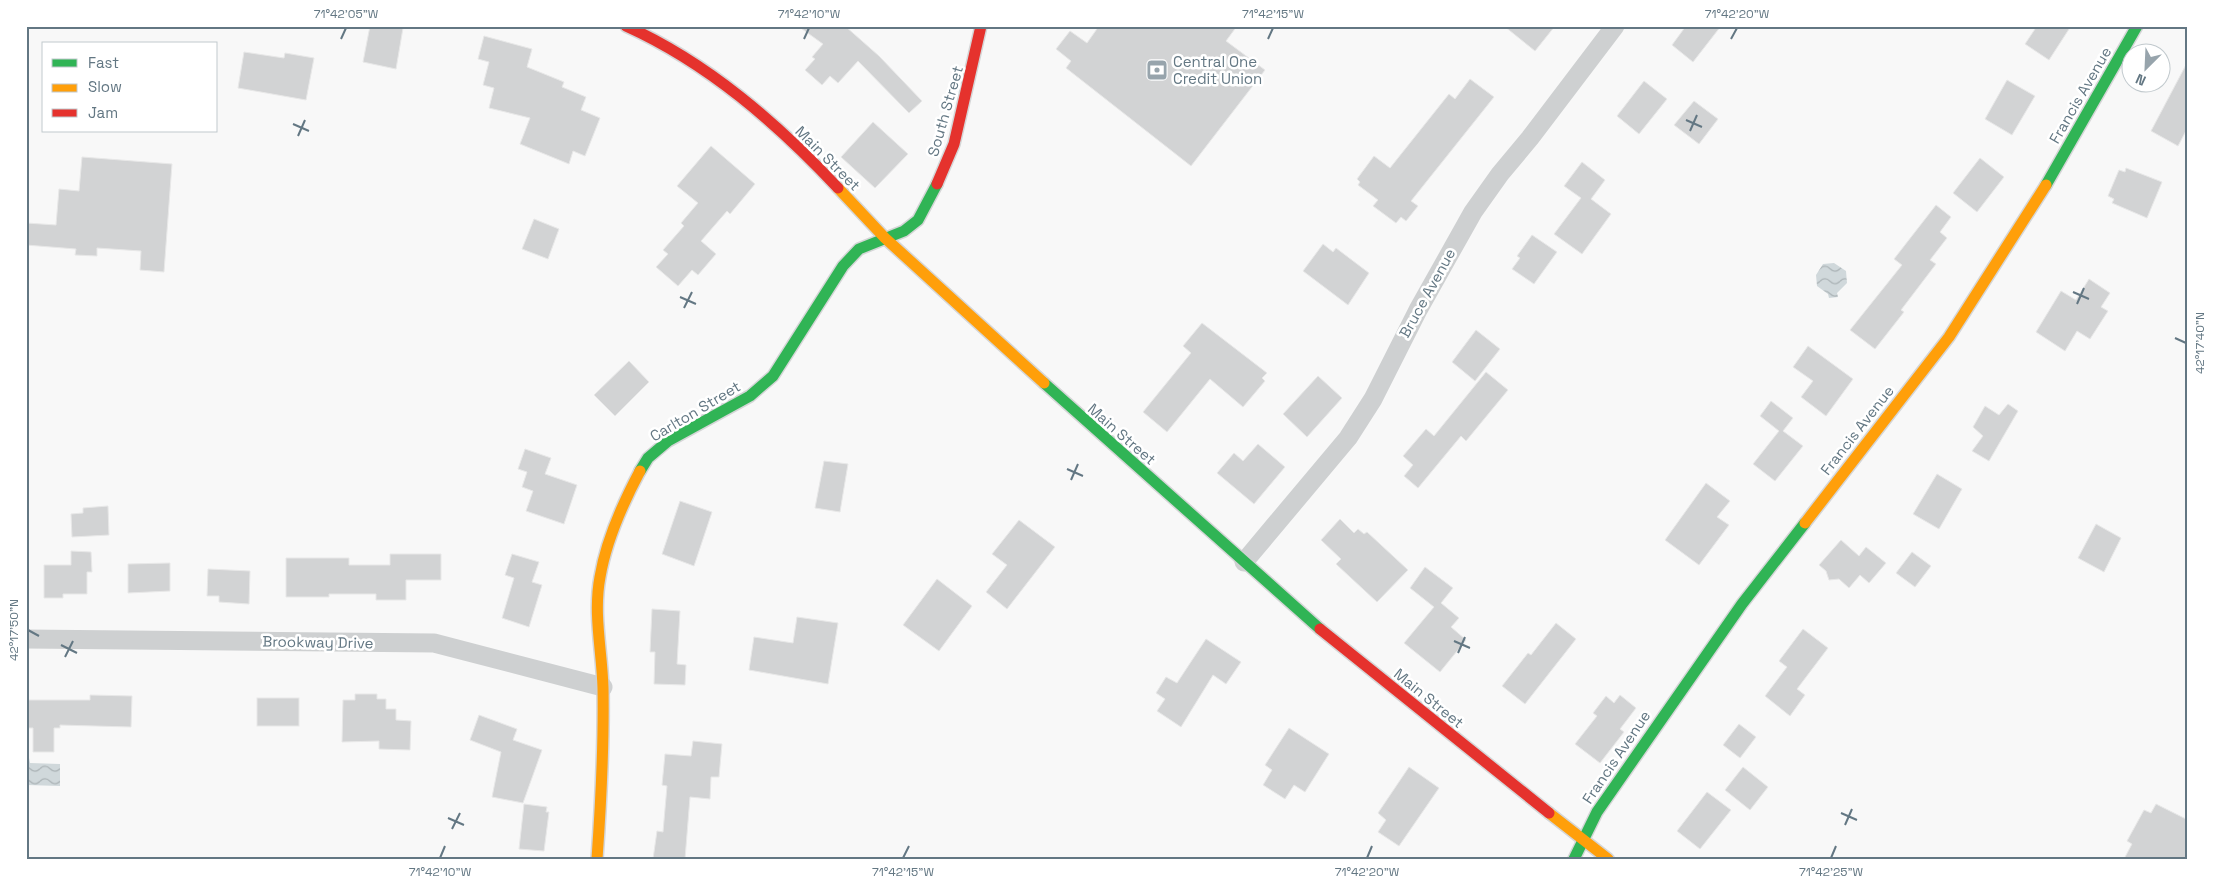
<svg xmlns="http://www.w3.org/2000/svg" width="2214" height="885" font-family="'Space Grotesk',sans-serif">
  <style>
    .water { fill: url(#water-waves) }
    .building { fill: #d2d3d4; stroke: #e8e8e8 }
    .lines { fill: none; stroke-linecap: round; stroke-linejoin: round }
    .fast-casing { stroke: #d5d6d7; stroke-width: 14 }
    .slow-casing { stroke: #d5d6d7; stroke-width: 14 }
    .jam-casing { stroke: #d5d6d7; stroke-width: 14 }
    .street { stroke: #ced0d1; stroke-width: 19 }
    .fast { stroke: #30b455; stroke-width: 11 }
    .slow { stroke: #ff9f0a; stroke-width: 11 }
    .jam { stroke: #e5322d; stroke-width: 11 }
    .ticks { fill: none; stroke: #637783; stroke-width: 2 }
    .labels { text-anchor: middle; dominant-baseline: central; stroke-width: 5; stroke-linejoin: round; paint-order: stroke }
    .poi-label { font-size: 15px; fill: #637783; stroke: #fff; text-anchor: start }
    .street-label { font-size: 15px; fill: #637783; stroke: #fff }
    .neatline { fill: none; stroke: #637783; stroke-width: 2 }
    .ticks-label { font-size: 12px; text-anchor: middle; fill: #637783 }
  </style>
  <defs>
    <pattern id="water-waves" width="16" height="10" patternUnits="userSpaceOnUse" patternTransform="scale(1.25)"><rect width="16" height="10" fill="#d0d8db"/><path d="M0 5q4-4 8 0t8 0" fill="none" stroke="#acb4b7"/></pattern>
  </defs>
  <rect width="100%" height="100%" fill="#f8f8f8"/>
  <g class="water">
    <path d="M 1834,263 L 1846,271 L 1847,283 L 1837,293 L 1838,297 L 1829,298 L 1828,294 L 1817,286 L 1816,275 L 1823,264 Z"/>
    <path d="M 29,758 L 30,763 L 60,764 L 60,786 L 26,785 L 26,759 Z"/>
  </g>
  <g class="building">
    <path d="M 370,26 L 403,28 L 396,69 L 363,62 Z"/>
    <path d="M 798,26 L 845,26 L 879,56 L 922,101 L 909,113 L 858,61 L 838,83 L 830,76 L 822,85 L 805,70 L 815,59 L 812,57 L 823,44 Z"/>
    <path d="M 1099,26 L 1237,26 L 1226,41 L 1265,70 L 1191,166 L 1066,68 L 1071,61 L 1056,49 L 1070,31 L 1087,43 Z"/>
    <path d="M 1504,26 L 1555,26 L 1535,51 Z"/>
    <path d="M 1686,26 L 1721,26 L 1693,62 L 1672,45 Z"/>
    <path d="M 2037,26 L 2071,26 L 2049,60 L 2025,44 Z"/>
    <path d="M 484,36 L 532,49 L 527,67 L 564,82 L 562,87 L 586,97 L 581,110 L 600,118 L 585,156 L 573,151 L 569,164 L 520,144 L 530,118 L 489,108 L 494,88 L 483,85 L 489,62 L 478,59 Z"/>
    <path d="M 244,52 L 284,58 L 285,53 L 314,58 L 306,100 L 238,88 Z"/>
    <path d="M 2188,61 L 2188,127 L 2178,146 L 2151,131 Z"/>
    <path d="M 1470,79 L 1494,97 L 1411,201 L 1418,206 L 1406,221 L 1401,217 L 1396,223 L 1373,206 L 1378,200 L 1358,185 L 1360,182 L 1357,179 L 1374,156 L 1390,168 L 1449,94 L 1455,99 Z"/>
    <path d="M 2007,80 L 2035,96 L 2012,135 L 1985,119 Z"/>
    <path d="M 1644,81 L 1667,99 L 1639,134 L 1617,116 Z"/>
    <path d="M 1694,101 L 1718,119 L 1699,144 L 1674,125 Z"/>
    <path d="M 873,122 L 908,154 L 875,188 L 841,157 Z"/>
    <path d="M 711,146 L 755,184 L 730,214 L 727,211 L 701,241 L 716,254 L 698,275 L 692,270 L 678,286 L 656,267 L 668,254 L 663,250 L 684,226 L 681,223 L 698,203 L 677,186 Z"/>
    <path d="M 82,157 L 172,164 L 164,272 L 140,270 L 141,251 L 97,248 L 97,256 L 75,255 L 76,249 L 26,245 L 26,223 L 56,225 L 59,189 L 79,191 Z"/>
    <path d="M 1980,158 L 2004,177 L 1977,212 L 1953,193 Z"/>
    <path d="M 1582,162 L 1605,180 L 1591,199 L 1611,214 L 1582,254 L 1554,234 L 1581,198 L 1564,186 Z"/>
    <path d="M 2126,168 L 2162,182 L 2147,218 L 2112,203 L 2114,199 L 2108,196 L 2119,170 L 2125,172 Z"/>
    <path d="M 1936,205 L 1951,217 L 1940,232 L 1947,238 L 1930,260 L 1936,264 L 1901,310 L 1904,312 L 1875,349 L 1850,330 L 1902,265 L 1894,259 Z"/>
    <path d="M 534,219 L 559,229 L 548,259 L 522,249 Z"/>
    <path d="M 1532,235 L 1557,252 L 1534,284 L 1512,269 L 1520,258 L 1517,256 Z"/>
    <path d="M 1323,244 L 1333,252 L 1336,248 L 1369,273 L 1348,305 L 1303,271 Z"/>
    <path d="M 2089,279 L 2110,293 L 2101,307 L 2108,311 L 2090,339 L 2077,331 L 2065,351 L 2036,332 L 2061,291 L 2076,300 Z"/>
    <path d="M 1202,323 L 1267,373 L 1262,378 L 1265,381 L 1243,407 L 1210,379 L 1167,432 L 1143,412 L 1191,353 L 1183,346 Z"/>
    <path d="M 1476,330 L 1500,349 L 1475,381 L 1452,362 Z"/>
    <path d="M 1808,346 L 1853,379 L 1826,416 L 1801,397 L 1813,381 L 1793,367 Z"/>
    <path d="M 629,361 L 649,382 L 615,416 L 594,395 Z"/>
    <path d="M 1486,372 L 1508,390 L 1466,441 L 1461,436 L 1418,488 L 1404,476 L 1413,465 L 1403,456 L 1426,429 L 1434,436 Z"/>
    <path d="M 1318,376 L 1342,398 L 1307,437 L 1283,414 Z"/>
    <path d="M 1771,401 L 1793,418 L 1783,431 L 1803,446 L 1775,481 L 1753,464 L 1779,431 L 1760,416 Z"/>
    <path d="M 2008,404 L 2018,411 L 1989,461 L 1972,451 L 1983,436 L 1973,427 L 1985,406 L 1999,415 Z"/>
    <path d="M 1258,444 L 1285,467 L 1254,504 L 1217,473 L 1234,453 L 1243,461 Z"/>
    <path d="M 525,449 L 551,458 L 545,474 L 577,485 L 564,524 L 526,511 L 533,491 L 522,487 L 527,472 L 518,469 Z"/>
    <path d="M 824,461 L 848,464 L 840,512 L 815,508 Z"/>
    <path d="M 1937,474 L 1962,489 L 1939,529 L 1913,514 Z"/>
    <path d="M 1706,483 L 1730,501 L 1717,517 L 1729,525 L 1699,565 L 1665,540 Z"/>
    <path d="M 680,501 L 712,512 L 694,566 L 662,554 Z"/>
    <path d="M 108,506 L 109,535 L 72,537 L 71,514 L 83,513 L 83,508 Z"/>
    <path d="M 1340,519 L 1354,533 L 1358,529 L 1364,534 L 1367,532 L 1408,570 L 1377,602 L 1336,564 L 1341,559 L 1321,540 Z"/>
    <path d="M 1019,520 L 1055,547 L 1007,609 L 986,592 L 1007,565 L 992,554 Z"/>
    <path d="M 2096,524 L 2121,538 L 2104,572 L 2078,558 Z"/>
    <path d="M 1841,540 L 1859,556 L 1866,547 L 1886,563 L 1869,583 L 1860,575 L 1849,588 L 1839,579 L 1829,580 L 1826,571 L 1819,565 Z"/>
    <path d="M 71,551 L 91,552 L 92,572 L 87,572 L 87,594 L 63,594 L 63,598 L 44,598 L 44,565 L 71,565 Z"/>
    <path d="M 1912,552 L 1931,566 L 1915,587 L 1896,573 Z"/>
    <path d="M 390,554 L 441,554 L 441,580 L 406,580 L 406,600 L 376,600 L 376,594 L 329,594 L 329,597 L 286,597 L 286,558 L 349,558 L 349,565 L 390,565 Z"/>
    <path d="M 512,554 L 539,562 L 532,582 L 542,585 L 529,627 L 502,618 L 514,578 L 505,575 Z"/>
    <path d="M 170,563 L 170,591 L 128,593 L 128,564 Z"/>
    <path d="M 1425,567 L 1453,588 L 1441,603 L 1459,618 L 1451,627 L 1466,640 L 1440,672 L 1404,643 L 1434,607 L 1410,588 Z"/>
    <path d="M 208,569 L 250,571 L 249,604 L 219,602 L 219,596 L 207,596 Z"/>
    <path d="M 937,579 L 972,606 L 939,651 L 903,625 Z"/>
    <path d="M 652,609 L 680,611 L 677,664 L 686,665 L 685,685 L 654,684 L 655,652 L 650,652 Z"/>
    <path d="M 797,617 L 838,623 L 828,684 L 749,670 L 754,637 L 793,643 Z"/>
    <path d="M 1556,623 L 1576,639 L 1525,704 L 1502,686 L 1528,653 L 1531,655 Z"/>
    <path d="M 1803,629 L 1828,648 L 1797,689 L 1805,695 L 1790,716 L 1765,696 L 1787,667 L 1779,661 Z"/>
    <path d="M 1206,639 L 1241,662 L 1226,684 L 1213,675 L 1181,727 L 1157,711 L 1165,699 L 1156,693 L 1166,677 L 1177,683 Z"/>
    <path d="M 355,694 L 377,694 L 377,699 L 386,699 L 386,709 L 396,709 L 396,720 L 411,721 L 410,750 L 379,749 L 379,741 L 342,742 L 343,700 L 355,700 Z"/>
    <path d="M 90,695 L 132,696 L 131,727 L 60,725 L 60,728 L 54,728 L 54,752 L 33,752 L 33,728 L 26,728 L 26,700 L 90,700 Z"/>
    <path d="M 1620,695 L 1636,708 L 1620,729 L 1624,732 L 1600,763 L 1575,744 L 1597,716 L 1593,713 L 1606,696 L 1614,703 Z"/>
    <rect x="257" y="698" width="42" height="28"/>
    <path d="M 479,715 L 517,729 L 513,740 L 542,750 L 523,803 L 492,797 L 501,752 L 470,740 Z"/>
    <path d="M 1739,724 L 1756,737 L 1740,758 L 1723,745 Z"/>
    <path d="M 1289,728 L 1329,754 L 1305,792 L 1294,785 L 1285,799 L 1263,785 L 1272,770 L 1265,765 Z"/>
    <path d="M 693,741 L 722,744 L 719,777 L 711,777 L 710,799 L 690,797 L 685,859 L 653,859 L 657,831 L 663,832 L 667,786 L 662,785 L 665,754 L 691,756 Z"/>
    <path d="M 1409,767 L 1439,788 L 1399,846 L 1378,832 L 1386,820 L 1378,813 Z"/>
    <path d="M 1743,767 L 1768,787 L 1750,810 L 1725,790 Z"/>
    <path d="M 1707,792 L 1731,810 L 1700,849 L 1677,831 Z"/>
    <path d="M 524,804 L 547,807 L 546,812 L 549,812 L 544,851 L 519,849 Z"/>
    <path d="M 2156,804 L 2188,820 L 2188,859 L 2124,859 L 2132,844 L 2127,841 L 2144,810 L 2151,813 Z"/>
  </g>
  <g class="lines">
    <g class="fast-casing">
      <g id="fast">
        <path d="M 2046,185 L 2137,26"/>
        <path d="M 1044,383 L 1320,629"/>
        <path d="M 640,471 L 648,458 L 668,441 L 750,396 L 773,376 L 843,266 L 859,249 L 904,231 L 918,220 L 937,184"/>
        <path d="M 1574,859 L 1597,812 L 1742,604 L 1805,523"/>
      </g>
    </g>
    <g class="slow-casing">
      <g id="slow">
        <path d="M 838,188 L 885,238 L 1044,383"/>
        <path d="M 1805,523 L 1949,337 L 2046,185"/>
        <path d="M 1549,813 L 1608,859"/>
        <path d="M 597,859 C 601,802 604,745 603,688 C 602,651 593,614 600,577 C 606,541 623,503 640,471"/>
      </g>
    </g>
    <g class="jam-casing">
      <g id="jam">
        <path d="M 626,26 C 708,63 777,123 838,188"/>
        <path d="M 937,184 L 954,144 L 981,26"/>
        <path d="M 1320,629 L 1549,813"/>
      </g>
    </g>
    <g class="street">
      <path d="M 1244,562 L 1348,438 L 1373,399 L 1418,310 L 1473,212 L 1500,174 L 1530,138 L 1615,26"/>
      <path d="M 26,639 L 434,643 L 603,687"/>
    </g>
    <use href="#fast" class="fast"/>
    <use href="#slow" class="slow"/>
    <use href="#jam" class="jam"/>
  </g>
  <path class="ticks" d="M 341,39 L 346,28M 804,39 L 809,28M 1268,39 L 1273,28M 1731,39 L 1737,28M 1686,120 L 1702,127M 293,124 L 309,131M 1690,131 L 1697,115M 298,136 L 305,120M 2073,292 L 2089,299M 680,297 L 696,304M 2077,304 L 2084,288M 684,308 L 692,292M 2175,338 L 2186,343M 1067,469 L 1083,476M 1071,480 L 1078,464M 28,630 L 39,636M 1454,641 L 1470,648M 61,645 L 77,653M 1458,653 L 1465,637M 65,657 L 73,641M 1841,813 L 1857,820M 448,818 L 464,825M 1845,825 L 1852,809M 452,829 L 460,813M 440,858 L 445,846M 903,858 L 909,846M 1367,858 L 1372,846M 1831,858 L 1836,846"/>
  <defs>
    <g id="bank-square" transform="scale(1.125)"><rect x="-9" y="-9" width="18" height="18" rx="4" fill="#97a4ac" stroke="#fff"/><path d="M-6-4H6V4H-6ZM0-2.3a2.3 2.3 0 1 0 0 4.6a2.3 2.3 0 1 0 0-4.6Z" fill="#fff"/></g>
  </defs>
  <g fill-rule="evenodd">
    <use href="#bank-square" x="1157" y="70"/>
  </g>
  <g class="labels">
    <g class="poi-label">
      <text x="1173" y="61">Central One<tspan x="1173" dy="17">Credit Union</tspan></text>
    </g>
    <g class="street-label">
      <text transform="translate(2080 95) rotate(-60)">Francis Avenue</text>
      <text transform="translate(945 111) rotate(-74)">South Street</text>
      <text transform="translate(828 158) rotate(45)">Main Street</text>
      <text transform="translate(1427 293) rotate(-61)">Bruce Avenue</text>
      <text transform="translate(695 411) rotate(-31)">Carlton Street</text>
      <text transform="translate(1857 430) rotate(-52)">Francis Avenue</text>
      <text transform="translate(1122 434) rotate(41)">Main Street</text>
      <text transform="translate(318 642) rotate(1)">Brookway Drive</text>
      <text transform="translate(1429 698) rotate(39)">Main Street</text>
      <text transform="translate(1616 757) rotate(-56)">Francis Avenue</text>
    </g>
  </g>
  <rect width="2214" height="885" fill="none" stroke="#ffffff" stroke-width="55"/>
  <rect x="42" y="42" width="175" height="90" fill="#ffffff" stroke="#c1c9cd"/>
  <rect x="52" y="59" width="25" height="8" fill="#30b455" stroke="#c1c9cd"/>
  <text x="88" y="68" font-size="15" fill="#637783">Fast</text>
  <rect x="52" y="84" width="25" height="8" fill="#ff9f0a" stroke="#c1c9cd"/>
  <text x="88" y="92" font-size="15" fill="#637783">Slow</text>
  <rect x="52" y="109" width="25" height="8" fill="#e5322d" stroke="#c1c9cd"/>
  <text x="88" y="118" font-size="15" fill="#637783">Jam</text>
  <g transform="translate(2146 68) rotate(204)"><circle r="24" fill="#ffffff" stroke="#c1c9cd"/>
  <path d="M0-4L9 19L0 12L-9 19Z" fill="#97a4ac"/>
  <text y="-8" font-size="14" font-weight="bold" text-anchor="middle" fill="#637783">N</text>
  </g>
  <rect x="28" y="28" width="2158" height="830" class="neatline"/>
  <g class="ticks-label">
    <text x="346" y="18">71°42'05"W</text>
    <text x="809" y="18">71°42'10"W</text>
    <text x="1273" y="18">71°42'15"W</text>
    <text x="1737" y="18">71°42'20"W</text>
    <text transform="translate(2200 343) rotate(-90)" y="4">42°17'40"N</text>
    <text transform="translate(14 630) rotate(-90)" y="4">42°17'50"N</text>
    <text x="440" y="876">71°42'10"W</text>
    <text x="903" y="876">71°42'15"W</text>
    <text x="1367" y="876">71°42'20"W</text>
    <text x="1831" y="876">71°42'25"W</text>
  </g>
</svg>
